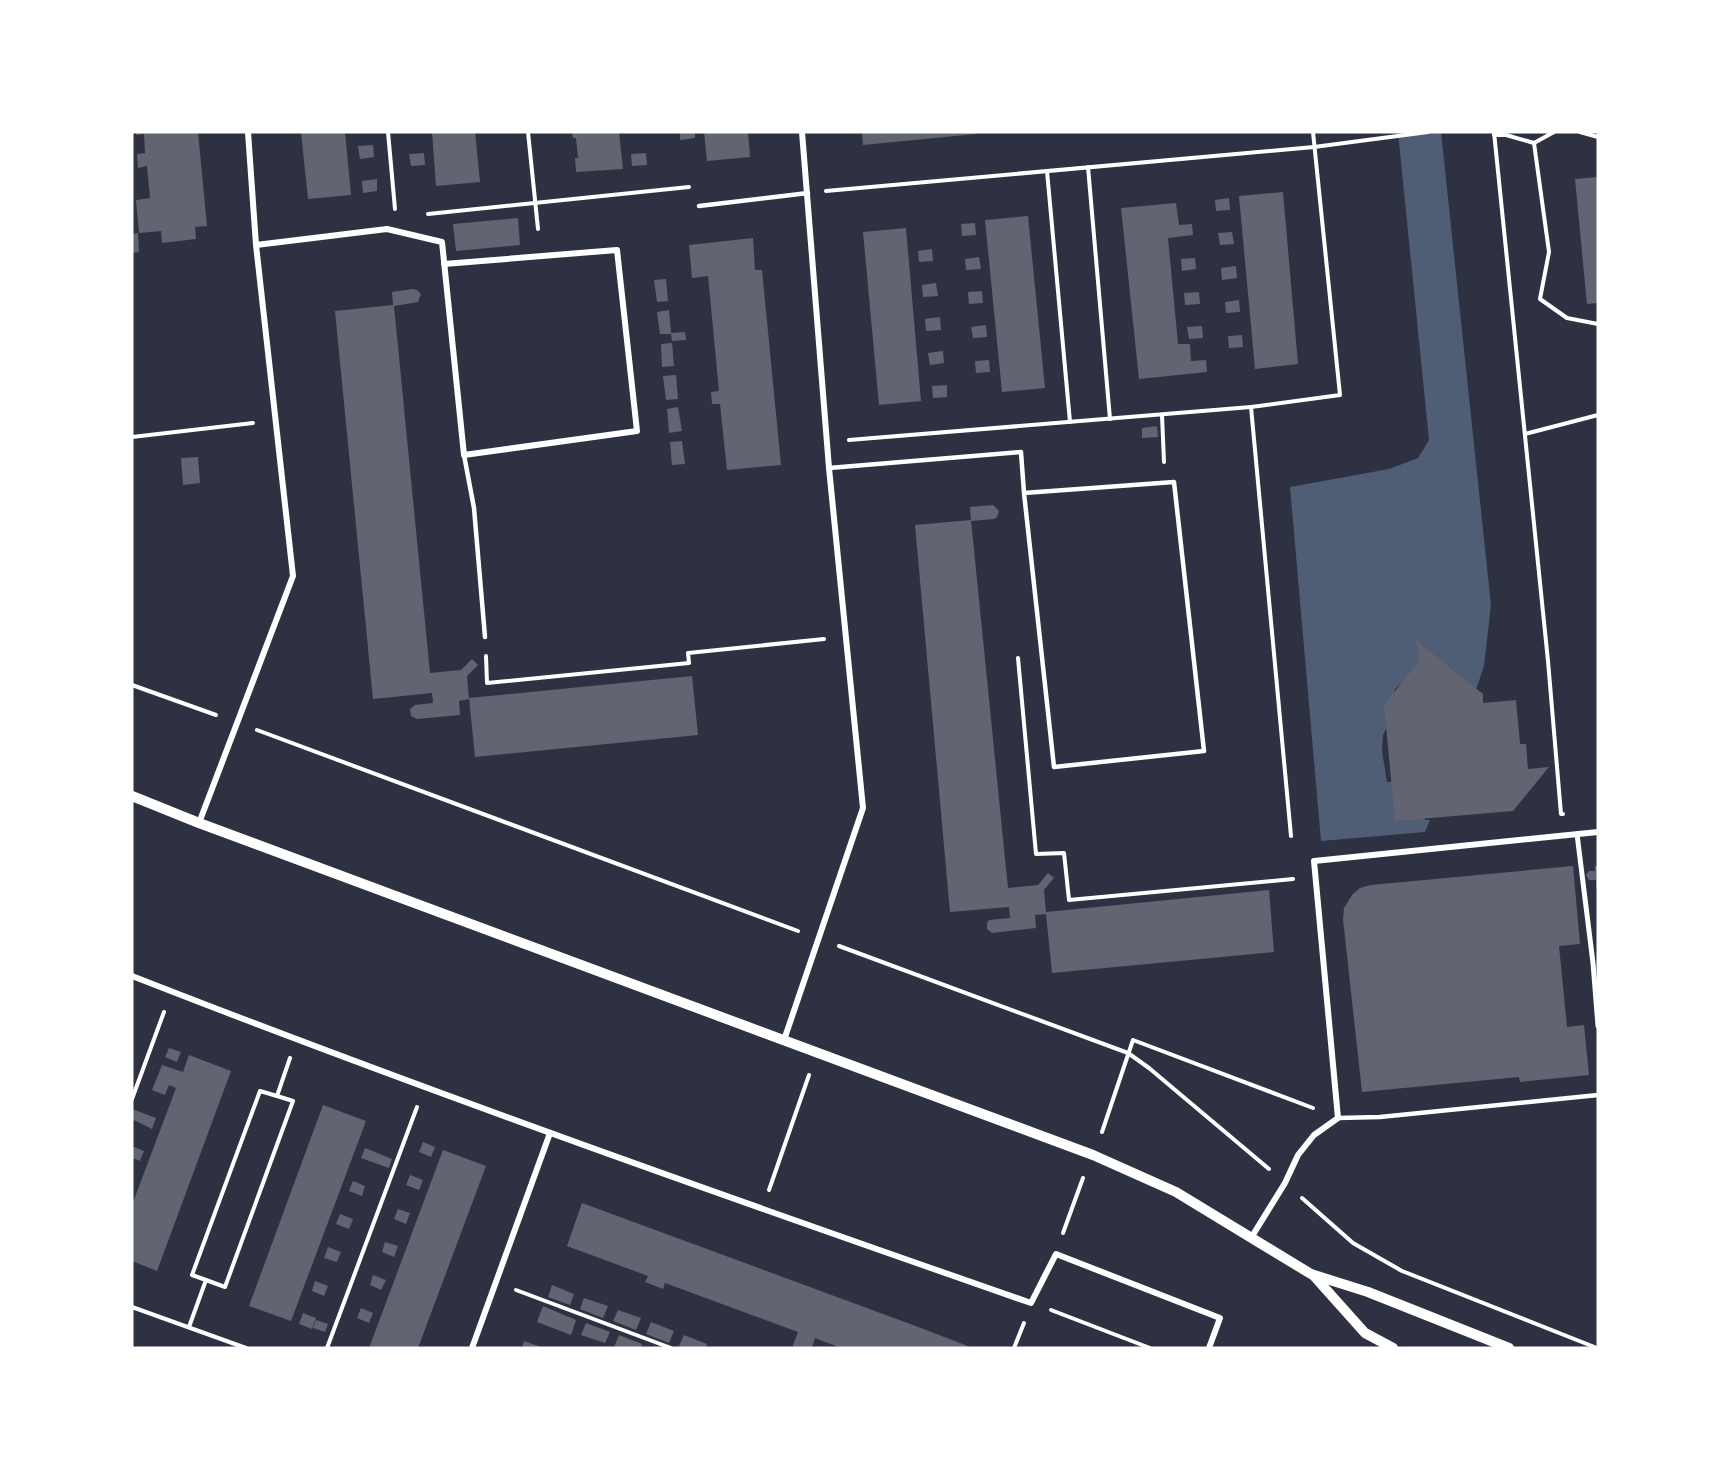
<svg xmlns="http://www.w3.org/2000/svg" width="1730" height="1480" font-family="'DejaVu Sans',sans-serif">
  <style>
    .water { fill: #4f5d75 }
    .building { fill: #626471 }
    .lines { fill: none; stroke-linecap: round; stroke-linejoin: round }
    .path { stroke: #fff; stroke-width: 4 }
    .service { stroke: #fff; stroke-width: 4.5 }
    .pedestrian { stroke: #fff; stroke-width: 5 }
    .minor { stroke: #fff; stroke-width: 6 }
    .tertiary { stroke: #fff; stroke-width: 10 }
  </style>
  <rect width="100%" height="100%" fill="#2d3142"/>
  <path class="water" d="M 1398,132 L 1441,132 L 1491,605 L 1484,666 L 1476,690 L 1433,656 L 1395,689 L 1391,704 L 1392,717 L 1383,735 L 1382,751 L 1387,782 L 1421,779 L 1425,820 L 1430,820 L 1425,832 L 1321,841 L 1290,487 L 1389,469 L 1418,458 L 1429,440 Z"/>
  <g class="building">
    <path d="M 136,132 L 198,132 L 207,226 L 195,227 L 196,239 L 162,243 L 161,231 L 139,233 L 136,200 L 150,198 L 147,166 L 138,168 L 137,154 L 145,153 L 144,134 L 136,135 Z"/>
    <path d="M 301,132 L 345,132 L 351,195 L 308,199 Z"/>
    <path d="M 432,132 L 475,132 L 480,182 L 436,186 Z"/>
    <path d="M 572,132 L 619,132 L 623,169 L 576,172 L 575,158 L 578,158 L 576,138 L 573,138 Z"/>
    <path d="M 680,132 L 695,132 L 695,138 L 680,140 Z"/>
    <path d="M 704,132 L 748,132 L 750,157 L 707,161 Z"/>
    <path d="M 862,132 L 976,132 L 976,134 L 863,145 Z"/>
    <path d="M 373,145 L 374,157 L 360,159 L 358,146 Z"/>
    <path d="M 424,153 L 425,165 L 411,166 L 409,154 Z"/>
    <path d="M 646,153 L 647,165 L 632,166 L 631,154 Z"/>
    <path d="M 1598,177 L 1598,303 L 1587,304 L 1575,179 Z"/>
    <path d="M 377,179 L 377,191 L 363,193 L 362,181 Z"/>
    <path d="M 1283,192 L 1298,364 L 1255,369 L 1239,196 Z"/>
    <path d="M 1229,198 L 1230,210 L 1216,211 L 1215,200 Z"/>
    <path d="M 1176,203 L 1179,225 L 1192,224 L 1193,235 L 1168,238 L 1178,344 L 1190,344 L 1191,361 L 1206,360 L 1207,372 L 1139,379 L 1121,208 Z"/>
    <path d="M 1028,216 L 1045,388 L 1002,392 L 985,220 Z"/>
    <path d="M 518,218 L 520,245 L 456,251 L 453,224 Z"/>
    <path d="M 975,223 L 976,235 L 962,236 L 961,224 Z"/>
    <path d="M 906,228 L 921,401 L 879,405 L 863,232 Z"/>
    <path d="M 1232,232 L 1234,244 L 1220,245 L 1218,233 Z"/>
    <path d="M 138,233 L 139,252 L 132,253 L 132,234 Z"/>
    <path d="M 753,238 L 755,270 L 762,270 L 781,465 L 727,470 L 720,404 L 712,404 L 711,392 L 719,391 L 708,276 L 692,278 L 689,245 Z"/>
    <path d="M 932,249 L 933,261 L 919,262 L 918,251 Z"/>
    <path d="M 979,257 L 981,269 L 966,270 L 965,259 Z"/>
    <path d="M 1195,258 L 1196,269 L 1182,271 L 1181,259 Z"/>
    <path d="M 1236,266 L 1237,278 L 1222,280 L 1221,268 Z"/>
    <path d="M 666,279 L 668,301 L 657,302 L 654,280 Z"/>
    <path d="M 936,283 L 938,296 L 923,297 L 922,285 Z"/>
    <path d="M 413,289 L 417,290 L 421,294 L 418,302 L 394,306 L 430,673 L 461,670 L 472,659 L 478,665 L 467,676 L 469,699 L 459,701 L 460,715 L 417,719 L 411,716 L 410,709 L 415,705 L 433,703 L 432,693 L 373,699 L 335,311 L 393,305 L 392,292 Z"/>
    <path d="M 982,291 L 983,303 L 969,304 L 968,292 Z"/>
    <path d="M 1199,292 L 1200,304 L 1185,305 L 1184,293 Z"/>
    <path d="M 1239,300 L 1240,312 L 1226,313 L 1225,302 Z"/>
    <path d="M 669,310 L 671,333 L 685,332 L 686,340 L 672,341 L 671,334 L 660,334 L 657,312 Z"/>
    <path d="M 940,317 L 941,330 L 926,331 L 925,319 Z"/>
    <path d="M 986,325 L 987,337 L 973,338 L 971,327 Z"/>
    <path d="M 1202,326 L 1203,338 L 1189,339 L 1187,327 Z"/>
    <path d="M 1242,335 L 1243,347 L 1229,348 L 1228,336 Z"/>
    <path d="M 672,343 L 674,366 L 662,367 L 661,344 Z"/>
    <path d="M 943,351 L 944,363 L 930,365 L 928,353 Z"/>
    <path d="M 989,360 L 990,372 L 976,373 L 975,361 Z"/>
    <path d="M 676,375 L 678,399 L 666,400 L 663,376 Z"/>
    <path d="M 947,385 L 947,397 L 933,398 L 932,386 Z"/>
    <path d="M 678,407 L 682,431 L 669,433 L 667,409 Z"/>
    <path d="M 1157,426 L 1158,437 L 1142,438 L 1142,428 Z"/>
    <path d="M 682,441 L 685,464 L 672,465 L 670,442 Z"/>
    <path d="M 198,457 L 200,483 L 183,485 L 181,458 Z"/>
    <path d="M 993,505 L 999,511 L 997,517 L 994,519 L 971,521 L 970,507 Z"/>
    <path d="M 971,520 L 1008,888 L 1038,885 L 1048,873 L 1054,878 L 1044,890 L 1046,912 L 1269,890 L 1274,952 L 1052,973 L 1046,914 L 1035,915 L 1036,928 L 992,933 L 987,929 L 987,923 L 989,920 L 1010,918 L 1009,907 L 950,912 L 915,525 Z"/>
    <path d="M 1414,639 L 1483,694 L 1483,703 L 1516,700 L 1520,744 L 1526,744 L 1528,769 L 1549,767 L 1513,811 L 1395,821 L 1384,705 L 1419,661 L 1417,644 Z"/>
    <path d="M 692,676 L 698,735 L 475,757 L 469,698 Z"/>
    <path d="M 1573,866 L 1580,944 L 1559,946 L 1567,1027 L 1584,1025 L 1589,1075 L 1520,1082 L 1519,1077 L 1362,1092 L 1343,919 L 1344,908 L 1352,895 L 1360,888 L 1371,885 Z"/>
    <path d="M 1595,866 L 1598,866 L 1598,887 L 1596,887 L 1596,880 L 1589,880 L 1586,875 L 1589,871 L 1595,871 Z"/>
    <path d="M 169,1048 L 181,1052 L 177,1062 L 165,1057 Z"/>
    <path d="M 189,1055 L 231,1071 L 157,1271 L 132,1261 L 132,1205 L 176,1088 L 169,1085 L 165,1095 L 152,1090 L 162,1065 L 183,1072 Z"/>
    <path d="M 323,1105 L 366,1121 L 291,1321 L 249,1306 Z"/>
    <path d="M 132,1109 L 156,1118 L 152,1129 L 132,1119 Z"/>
    <path d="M 423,1142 L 435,1147 L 431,1157 L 419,1152 Z"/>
    <path d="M 132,1146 L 144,1151 L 140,1161 L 132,1158 Z"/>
    <path d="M 365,1148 L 392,1159 L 389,1168 L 361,1158 Z"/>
    <path d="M 443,1150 L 486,1166 L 418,1348 L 369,1348 Z"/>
    <path d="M 410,1175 L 423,1180 L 419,1190 L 406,1185 Z"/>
    <path d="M 353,1181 L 365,1186 L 362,1196 L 349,1191 Z"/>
    <path d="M 582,1203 L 913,1325 L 973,1348 L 841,1348 L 815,1338 L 812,1348 L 792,1348 L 798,1332 L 665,1283 L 663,1289 L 645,1282 L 648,1276 L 567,1246 Z"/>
    <path d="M 398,1209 L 410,1213 L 406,1224 L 394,1219 Z"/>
    <path d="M 340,1214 L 353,1219 L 349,1229 L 336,1224 Z"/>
    <path d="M 385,1242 L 398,1246 L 394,1257 L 382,1252 Z"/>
    <path d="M 328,1247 L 341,1252 L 337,1262 L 324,1258 Z"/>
    <path d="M 373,1275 L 386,1280 L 381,1290 L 370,1285 Z"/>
    <path d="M 315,1281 L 328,1286 L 324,1296 L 312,1291 Z"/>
    <path d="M 552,1285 L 574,1294 L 570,1305 L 548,1297 Z"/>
    <path d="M 584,1298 L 608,1306 L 603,1318 L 580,1309 Z"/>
    <path d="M 543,1306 L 576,1320 L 571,1335 L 537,1322 Z"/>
    <path d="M 361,1308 L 373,1313 L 369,1323 L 357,1318 Z"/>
    <path d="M 618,1310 L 641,1318 L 636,1330 L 613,1321 Z"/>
    <path d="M 303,1313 L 316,1318 L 312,1329 L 299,1324 Z"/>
    <path d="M 316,1320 L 328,1324 L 325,1332 L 313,1328 Z"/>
    <path d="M 651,1322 L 674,1331 L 669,1343 L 646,1334 Z"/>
    <path d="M 586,1323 L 610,1332 L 605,1343 L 581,1335 Z"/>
    <path d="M 619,1335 L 642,1344 L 641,1348 L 614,1347 Z"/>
    <path d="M 684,1335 L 707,1344 L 706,1348 L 685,1348 L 679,1346 Z"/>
    <path d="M 524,1341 L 544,1348 L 522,1348 Z"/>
  </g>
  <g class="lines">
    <g class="path">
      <path d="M 388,132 L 395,209"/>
      <path d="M 528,132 L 538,229"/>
      <path d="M 1494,132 L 1548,661 L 1561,814 L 1563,814"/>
      <path d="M 1580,132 L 1598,137"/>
      <path d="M 1494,135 L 1506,135 L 1534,143 L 1554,132"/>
      <path d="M 1534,143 L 1549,252 L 1540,299 L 1567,318 L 1598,324"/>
      <path d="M 1088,167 L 1110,419"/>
      <path d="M 1047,171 L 1070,422"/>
      <path d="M 826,191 L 1314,147 L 1428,132"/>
      <path d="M 428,214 L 689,187"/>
      <path d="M 1162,415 L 1164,462"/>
      <path d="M 1525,434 L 1598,415"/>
      <path d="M 132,437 L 253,423"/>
      <path d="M 849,440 L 1251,407"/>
      <path d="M 486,656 L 487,683 L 689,663 L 688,653 L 824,639"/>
      <path d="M 1018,658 L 1036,854 L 1064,853 L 1069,900 L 1293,879"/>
      <path d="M 132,685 L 216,715"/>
      <path d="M 257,730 L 798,931"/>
      <path d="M 1291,836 L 1251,407 L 1340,395 L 1313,132"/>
      <path d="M 839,946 L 1128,1053 L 1149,1068 L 1269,1169"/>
      <path d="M 132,1099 L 164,1012"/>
      <path d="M 1102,1132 L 1133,1040 L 1313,1108"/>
      <path d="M 769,1190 L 809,1075"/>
      <path d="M 1302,1198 L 1353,1243 L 1402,1271 L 1597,1348"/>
      <path d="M 1063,1233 L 1083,1178"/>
      <path d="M 206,1280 L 225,1287 L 293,1101 L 277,1096"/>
      <path d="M 516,1290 L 671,1348"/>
      <path d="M 132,1307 L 246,1348"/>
      <path d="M 1051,1310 L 1150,1348"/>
      <path d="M 189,1327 L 206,1280 L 192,1275 L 260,1091 L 277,1096 L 290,1058"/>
      <path d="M 327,1348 L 417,1107"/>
      <path d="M 1014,1348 L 1024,1323"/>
    </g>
    <g class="service">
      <path d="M 699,206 L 808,193"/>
      <path d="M 464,455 L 474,508 L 485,637"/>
      <path d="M 829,468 L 1021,452 L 1024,493 L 1054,767 L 1204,751 L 1174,482 L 1024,493"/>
      <path d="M 1338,1118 L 1380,1117 L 1598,1095"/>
    </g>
    <path class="pedestrian" d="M 1577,834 L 1593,963 L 1598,1026"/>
    <g class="minor">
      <path d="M 256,245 L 387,229 L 442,242 C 449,313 457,384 464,455 L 637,431 L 617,250 L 444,264"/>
      <path d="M 199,823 L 293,576 L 256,245 L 248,132"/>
      <path d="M 132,976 C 429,1092 730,1198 1031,1303 L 1056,1254 L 1220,1318 L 1209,1348"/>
      <path d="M 784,1040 L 863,808 L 829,468 L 802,132"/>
      <path d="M 1251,1238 L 1285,1183 L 1298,1155 L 1314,1135 L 1338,1118 L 1314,861 L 1598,832"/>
      <path d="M 472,1348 L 550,1133"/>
    </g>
    <g class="tertiary">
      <path d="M 132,796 L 199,823 L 1093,1155 L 1176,1192 L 1311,1274 L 1368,1292 L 1509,1348"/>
      <path d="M 1314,1276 L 1365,1333 L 1393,1348"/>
    </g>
  </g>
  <rect width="1730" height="1480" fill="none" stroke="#ffffff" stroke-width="267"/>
</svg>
